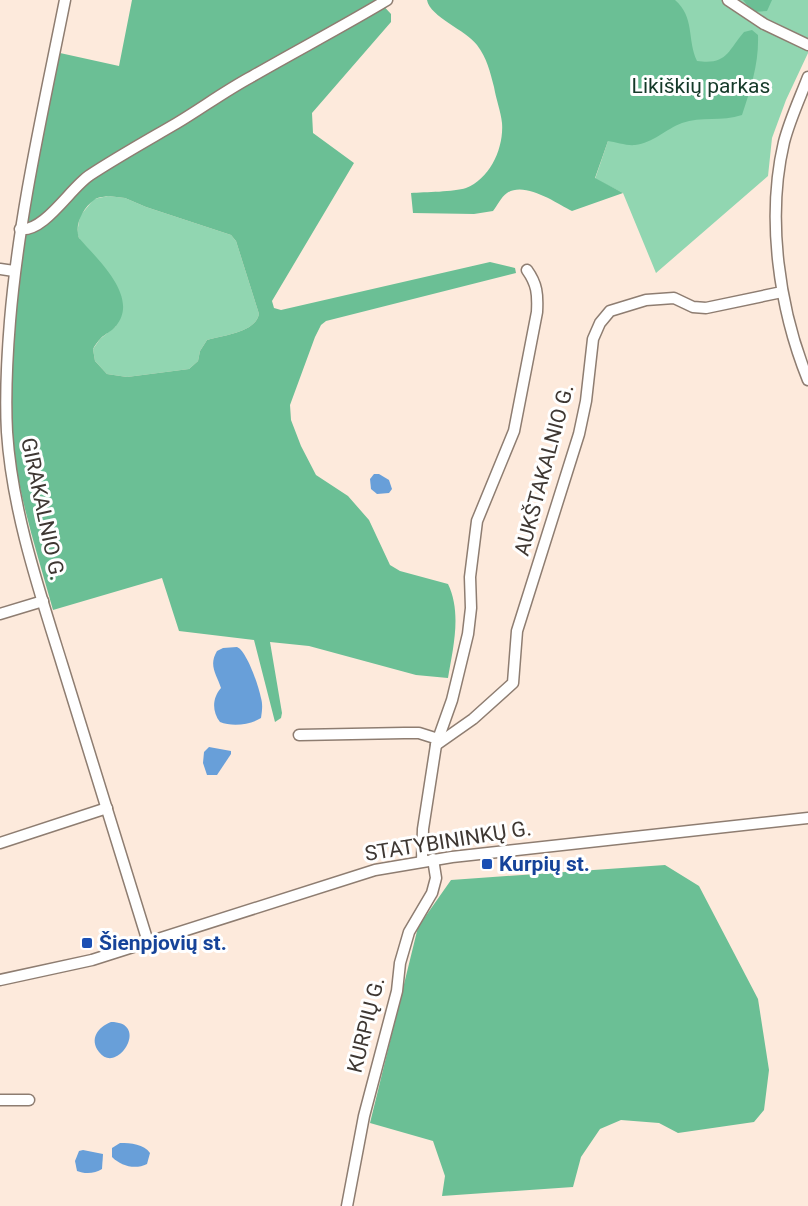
<svg xmlns="http://www.w3.org/2000/svg" width="808" height="1206" font-family="Roboto,sans-serif">
  <style>
    .green { fill: #91d6b1 }
    .forest { fill: #6bbf95; fill-rule: evenodd }
    .water { fill: #689fd9 }
    .lines { fill: none; stroke-linecap: round; stroke-linejoin: round }
    .minor-casing { stroke: #8e7d71; stroke-width: 13 }
    .minor { stroke: #fff; stroke-width: 10 }
    .transit-dot { fill: #1a4fb4; stroke: #fff; stroke-width: 2 }
    .labels { text-anchor: middle; dominant-baseline: central; stroke-width: 6; stroke-linejoin: round; paint-order: stroke }
    .park-label { font-size: 21px; fill: #153a29; stroke: #fff }
    .street-label { font-size: 21px; fill: #3e3732; stroke: #fff }
    .transit-label { font-size: 21px; font-weight: bold; fill: #164399; stroke: #fff; text-anchor: start }
  </style>
  <rect width="100%" height="100%" fill="#fdeadc"/>
  <g class="green">
    <path d="M 624,0 L 808,0 L 808,53 L 786,100 L 772,138 L 768,176 L 656,273 L 623,193 L 595,179 L 608,141 Z"/>
    <path d="M 108,196 L 125,198 L 146,207 L 231,235 L 236,241 L 259,314 C 255,333 223,335 207,340 L 200,351 L 198,361 L 189,369 L 127,377 L 107,374 L 95,361 L 93,349 L 100,339 L 116,326 L 77,233 L 80,216 L 94,199 Z"/>
  </g>
  <g class="forest">
    <path d="M 132,0 L 378,0 L 391,14 L 391,22 L 312,113 L 313,133 L 354,163 L 272,301 L 274,308 L 281,310 L 490,262 L 515,268 L 516,273 L 326,321 L 321,325 L 315,337 L 290,405 L 291,420 L 301,446 L 316,475 L 348,496 L 369,520 L 390,565 L 400,571 L 448,584 C 462,613 453,648 448,678 L 416,675 L 309,646 L 270,642 L 282,713 L 281,718 L 275,722 L 254,640 L 179,631 L 162,578 L 53,610 C 35,545 12,478 10,410 C 8,376 12,343 15,310 C 25,223 43,138 60,53 L 119,66 ZM 108,196 L 125,198 L 146,207 L 231,235 L 236,241 L 259,314 C 255,333 223,335 207,340 L 200,351 L 198,361 L 189,369 L 127,377 L 107,374 L 95,361 L 93,349 C 95,345 98,341 101,338 C 105,334 112,331 116,326 C 140,297 97,259 79,238 C 74,225 83,208 94,200 C 97,197 103,197 108,196 Z"/>
    <path d="M 427,0 L 675,0 C 695,17 687,40 697,61 C 727,65 727,52 744,32 L 752,30 L 758,35 C 759,63 751,88 742,115 C 722,122 701,116 682,123 C 666,129 653,143 635,145 C 627,146 616,142 608,141 L 595,178 L 623,193 L 572,211 C 556,203 525,181 507,193 C 501,197 497,206 493,211 L 474,214 L 413,213 L 411,193 C 425,192 454,192 466,188 C 490,179 504,148 502,123 C 501,112 496,99 494,87 C 490,72 487,58 477,45 C 466,30 430,17 427,0 Z"/>
    <path d="M 743,0 L 772,0 L 767,11 L 753,12 Z"/>
    <path d="M 665,865 L 699,886 L 758,999 L 769,1070 L 764,1110 L 754,1122 L 678,1133 L 659,1123 L 621,1120 L 600,1129 L 581,1157 L 573,1187 L 442,1196 L 445,1176 L 433,1141 L 370,1123 L 418,927 L 451,880 Z"/>
  </g>
  <g class="water">
    <path d="M 374,474 L 379,474 L 389,480 L 392,489 L 389,493 L 377,494 L 371,489 L 370,479 Z"/>
    <path d="M 237,647 C 247,651 259,687 261,698 C 263,705 262,711 261,718 C 250,725 232,727 220,722 C 212,712 212,698 221,688 C 217,675 208,666 217,651 L 223,648 Z"/>
    <path d="M 209,747 L 231,751 L 231,754 L 217,775 L 207,775 L 203,763 L 204,752 Z"/>
    <path d="M 111,1022 C 151,1022 117,1076 99,1052 C 89,1039 98,1027 111,1022 Z"/>
    <path d="M 120,1143 C 131,1143 144,1144 150,1153 L 147,1164 C 135,1170 121,1166 112,1157 L 112,1148 Z"/>
    <path d="M 83,1150 L 103,1154 L 102,1169 C 95,1174 84,1174 77,1171 L 75,1161 L 79,1151 Z"/>
  </g>
  <g class="lines">
    <g class="minor-casing">
      <g id="minor">
        <path d="M 65,0 C 44,106 19,213 10,321 C 7,358 5,395 7,432 C 12,510 39,590 62,664 C 91,756 119,849 148,942"/>
        <path d="M 728,0 L 764,24 L 808,45"/>
        <path d="M 808,77 C 800,98 790,119 784,142 C 766,218 779,308 808,380"/>
        <path d="M 20,229 C 44,233 71,187 90,175 C 119,156 148,140 177,123 C 202,108 225,91 251,77 C 296,51 342,27 387,0"/>
        <path d="M 0,269 L 14,271"/>
        <path d="M 0,614 L 43,601"/>
        <path d="M 299,735 L 404,733 L 419,733 L 438,739"/>
        <path d="M 436,745 L 473,719 L 513,683 L 517,631 L 579,434 L 586,401 L 593,339 L 600,323 L 610,311 L 646,300 L 674,298 L 693,307 L 706,308 L 782,292"/>
        <path d="M 0,843 L 107,808"/>
        <path d="M 422,861 L 423,829 L 436,745 L 452,700 L 468,634 L 471,608 L 470,577 L 477,521 L 514,431 L 537,312 C 538,294 537,284 527,270"/>
        <path d="M 0,980 L 92,960 L 375,870 L 452,857 L 808,818"/>
        <path d="M 0,1100 L 29,1100"/>
        <path d="M 347,1206 L 364,1116 L 397,991 L 400,963 L 409,932 L 432,893 L 436,878 L 433,859"/>
      </g>
    </g>
    <use href="#minor" class="minor"/>
  </g>
  <g class="transit-dot">
    <rect x="481" y="858" width="12" height="12" rx="3"/>
    <rect x="81" y="937" width="12" height="12" rx="3"/>
  </g>
  <g class="labels">
    <g class="park-label">
      <text x="701" y="86">Likiškių parkas</text>
    </g>
    <g class="street-label">
      <text transform="translate(544 470) rotate(-75)">AUKŠTAKALNIO G.</text>
      <text transform="translate(43 509) rotate(78)">GIRAKALNIO G.</text>
      <text transform="translate(448 841) rotate(-9)">STATYBININKŲ G.</text>
      <text transform="translate(366 1025) rotate(-76)">KURPIŲ G.</text>
    </g>
    <g class="transit-label">
      <text x="499" y="864">Kurpių st.</text>
      <text x="99" y="943">Šienpjovių st.</text>
    </g>
  </g>
</svg>
